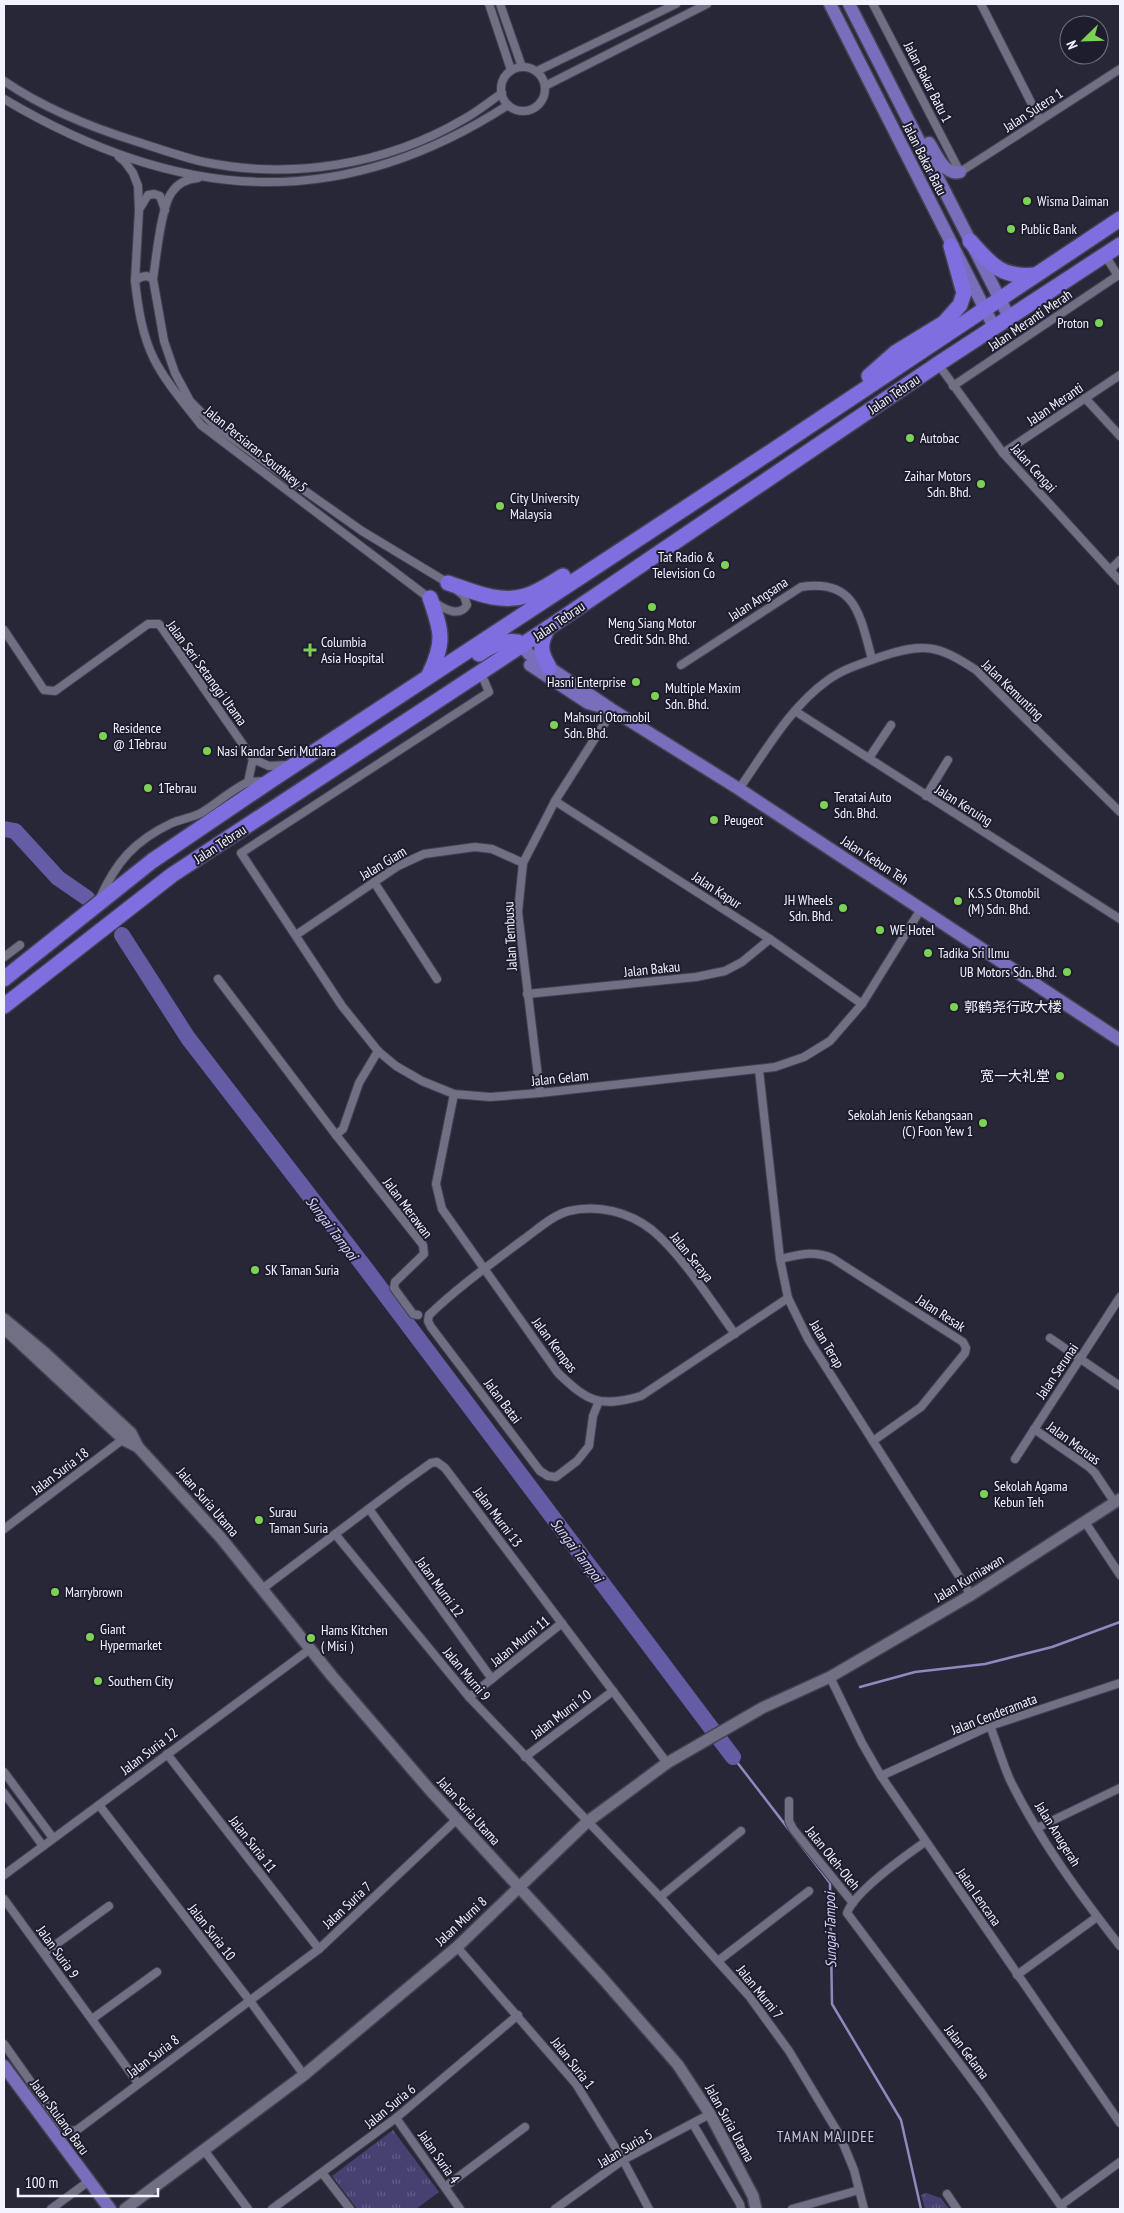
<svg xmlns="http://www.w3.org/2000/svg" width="1124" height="2213" font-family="'PT Sans Narrow','Noto Sans SC',sans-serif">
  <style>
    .park { fill: url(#park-tufts) }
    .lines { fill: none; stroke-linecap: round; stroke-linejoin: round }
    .stream { stroke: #8f89bf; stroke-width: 2.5 }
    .river { stroke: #645ca4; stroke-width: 16 }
    .street-casing { stroke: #434150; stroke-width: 10 }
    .secondary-casing { stroke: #434150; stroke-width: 14 }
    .primary-casing { stroke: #434150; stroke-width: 15 }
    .highway-casing { stroke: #434150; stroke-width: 18 }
    .street { stroke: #706f84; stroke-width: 8 }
    .secondary { stroke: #706f84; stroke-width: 11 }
    .primary { stroke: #786ebb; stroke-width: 12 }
    .highway { stroke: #7e6edf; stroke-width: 15 }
    .poi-dot { fill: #7dd154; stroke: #1e1d2e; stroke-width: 2 }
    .labels { text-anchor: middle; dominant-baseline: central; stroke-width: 4; stroke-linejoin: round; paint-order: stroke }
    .street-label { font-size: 14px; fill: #f3f3ff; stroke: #1e1d2e }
    .poi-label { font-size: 14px; fill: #f3f3ff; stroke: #1e1d2e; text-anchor: start }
    .water-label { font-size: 15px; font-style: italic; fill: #d3d1fa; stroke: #1e1d2e }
    .neighbourhood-label { font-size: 15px; letter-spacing: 1px; fill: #c8c7df; stroke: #1e1d2e }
  </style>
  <defs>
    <pattern id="park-tufts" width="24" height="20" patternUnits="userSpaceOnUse" patternTransform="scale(1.25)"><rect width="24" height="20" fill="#464171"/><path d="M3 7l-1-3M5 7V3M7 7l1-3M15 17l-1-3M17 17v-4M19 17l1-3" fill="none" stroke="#615d86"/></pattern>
  </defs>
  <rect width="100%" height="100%" fill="#282738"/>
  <g class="park">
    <path d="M 393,2130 L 439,2192 L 416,2209 L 357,2209 L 332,2176 Z"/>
    <path d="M 926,2193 L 941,2198 L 949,2209 L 925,2209 L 921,2195 Z"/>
  </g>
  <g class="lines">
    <g class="stream">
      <path d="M 860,1687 L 915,1672 L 985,1664 L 1052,1647 L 1120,1622"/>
      <path d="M 733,1757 L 830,1883 L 832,2004 L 901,2120 L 921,2209"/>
    </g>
    <g class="river">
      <path d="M 4,829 L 15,831 L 58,878 L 87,898"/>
      <path d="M 122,935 L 188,1038 L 366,1269 L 733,1757"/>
    </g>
    <g class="street-casing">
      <g id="street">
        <path d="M 489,4 L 511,70"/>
        <path d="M 500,4 L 522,67"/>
        <path d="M 873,4 L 960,172 L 1120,69"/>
        <path d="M 981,4 L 1040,120"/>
        <circle cx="523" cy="89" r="22"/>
        <path d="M 537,71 L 676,4"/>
        <path d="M 4,81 C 42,107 93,128 138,142 C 160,149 182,157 204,162 C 292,180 386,165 464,119 C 477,112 489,102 502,93"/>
        <path d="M 545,86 L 707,4"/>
        <path d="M 4,99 C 176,201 336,216 508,105"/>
        <path d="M 119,157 L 125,162 L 133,173 L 138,186 L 139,210 L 135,281"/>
        <path d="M 140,208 L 148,195 L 154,194 L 160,196 L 165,210"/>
        <path d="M 1105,255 L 1118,276"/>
        <path d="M 147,276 L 153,279 L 164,341 L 175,373 L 190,401 L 214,425 L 301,488 L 362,531 L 448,583 L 464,596 L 467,605 C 460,617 446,610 437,604 L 201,425 C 185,404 166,383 154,359 C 142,335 138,307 135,281 L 141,277 Z"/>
        <path d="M 153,279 C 156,260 161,206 172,192 C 178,183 187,179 198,178"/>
        <path d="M 938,364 L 1003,453 L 1120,581"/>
        <path d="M 953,386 L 1120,274"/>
        <path d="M 1085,398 L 1120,436"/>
        <path d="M 1003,453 L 1120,375"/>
        <path d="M 1110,570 L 1120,560"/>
        <path d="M 4,630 L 44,690 L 55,691 L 148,624 L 159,624 L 253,759 L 269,766 L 288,765"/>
        <path d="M 681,665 L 801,587 C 856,578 860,616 872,659"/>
        <path d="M 481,673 L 489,692 L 241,853 L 342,1006 L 378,1051 L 396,1066 L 422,1081 L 454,1094 L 490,1097 L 540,1093 L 775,1067 L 804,1057 L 830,1041 L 862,1004 L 921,909"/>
        <path d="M 795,711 L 1120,919"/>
        <path d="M 869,758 L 891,725"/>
        <path d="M 248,782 L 253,759"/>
        <path d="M 739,789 C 765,752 790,707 828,680 C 843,669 863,663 880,657 C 924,642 938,645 976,670 L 1120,812"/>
        <path d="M 926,796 L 948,760"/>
        <path d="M 555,801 L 770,939 L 862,1004"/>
        <path d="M 374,882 L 437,979"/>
        <path d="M 99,900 C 116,862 134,841 172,823 C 181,819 191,818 201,813 C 216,804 230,791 246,783 C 251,781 259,782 265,781"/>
        <path d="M 296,935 L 398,866 L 424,854 L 475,847 L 492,849 L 523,863"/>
        <path d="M 4,957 L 20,945"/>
        <path d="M 218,979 L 336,1135 L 423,1245 L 424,1254 L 395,1282 L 394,1288 L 413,1314 L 418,1315"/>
        <path d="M 527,994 L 696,977 L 725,971 L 742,962 L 770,939"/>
        <path d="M 759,1070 L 780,1259 L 788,1298 L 808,1339 L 971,1595"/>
        <path d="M 540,1093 L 518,912 L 523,863 L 555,801 L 613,710"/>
        <path d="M 454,1094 L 436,1184 L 442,1209 L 558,1373 C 588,1402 600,1408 641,1396 L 788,1298"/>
        <path d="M 336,1135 L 343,1129 L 359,1083 L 378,1051"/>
        <path d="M 780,1259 C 799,1255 813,1250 832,1258 L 963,1342 L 966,1348 L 965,1353 L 921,1407 L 873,1441"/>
        <path d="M 1050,1338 L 1120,1386"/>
        <path d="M 599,1401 L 593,1416 L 589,1446 L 577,1461 L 556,1477 L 548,1476 L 540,1471 L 431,1327 L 428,1321 L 429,1315 C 458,1287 492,1263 524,1239 C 538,1229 553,1215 569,1211 C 598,1204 629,1212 652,1230 C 683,1256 711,1301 735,1334"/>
        <path d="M 1034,1429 L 1089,1467 L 1095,1473 L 1115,1503"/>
        <path d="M 1015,1459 L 1120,1297"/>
        <path d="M 369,1509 L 492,1679"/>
        <path d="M 1085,1522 L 1120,1575"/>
        <path d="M 4,1529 L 126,1437"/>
        <path d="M 335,1534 L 469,1697 L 660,1897 L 749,1996 L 789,2051 L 840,2136 L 854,2170 L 864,2209"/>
        <path d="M 262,1589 L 403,1483 L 431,1463 L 437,1462 L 445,1468 L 667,1763"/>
        <path d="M 830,1677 L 862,1743 L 881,1776 L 1120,2123"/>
        <path d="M 469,1697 L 562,1623"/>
        <path d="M 990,1726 C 997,1743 1002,1762 1010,1780 C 1039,1839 1080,1895 1120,1946"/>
        <path d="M 167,1754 L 319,1949"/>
        <path d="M 525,1757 L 613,1691"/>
        <path d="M 4,1772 L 53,1838"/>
        <path d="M 881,1776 L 990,1726 L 1120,1683"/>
        <path d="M 4,1793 L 43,1846"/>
        <path d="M 789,1801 L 789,1821 L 793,1829 L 853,1903"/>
        <path d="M 99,1805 L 250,2001 L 304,2075"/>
        <path d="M 1037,1828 L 1120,1788"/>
        <path d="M 925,1842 C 905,1856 855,1891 847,1913 L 981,2092 L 1063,2209"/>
        <path d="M 4,1875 L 310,1649"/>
        <path d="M 660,1897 L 741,1831"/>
        <path d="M 4,1899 L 138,2083"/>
        <path d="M 457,1947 L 576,2084 L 623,2160 L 649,2209"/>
        <path d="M 44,1953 L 109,1906"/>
        <path d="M 718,1961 L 809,1891"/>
        <path d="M 1017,1975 L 1097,1917"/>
        <path d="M 92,2019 L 157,1972"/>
        <path d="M 4,2044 L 62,2126 L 72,2131 L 77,2130 L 319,1949 L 456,1820"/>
        <path d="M 396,2118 L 460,2209"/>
        <path d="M 693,2124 L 740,2204 L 741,2209"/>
        <path d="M 204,2150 L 248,2209"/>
        <path d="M 323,2174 L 350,2209"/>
        <path d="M 445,2187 L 525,2127"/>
        <path d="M 947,2194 L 957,2209"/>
        <path d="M 1061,2205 L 1120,2162"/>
        <path d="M 51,2209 L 89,2181"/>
        <path d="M 272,2209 L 396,2118 L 518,2015"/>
        <path d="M 555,2209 L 623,2160 L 710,2114"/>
        <path d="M 792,2209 L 859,2190"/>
      </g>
    </g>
    <g class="secondary-casing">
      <g id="secondary">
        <path d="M 4,1319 L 45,1353 L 131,1433 L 138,1447 L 221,1538 L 332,1676 L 429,1789 L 604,1980 L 678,2065 L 710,2114 L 753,2196 L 756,2209"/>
        <path d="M 4,1328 L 124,1440 L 138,1447"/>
        <path d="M 125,2209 L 304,2075 L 457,1947 L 587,1822 L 667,1763 L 762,1708 L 830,1677 L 971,1595 L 1120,1499"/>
      </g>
    </g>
    <g class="primary-casing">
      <g id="primary">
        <path d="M 830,4 L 994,327"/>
        <path d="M 849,4 L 1009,317"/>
        <path d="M 929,143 C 936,153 944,176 960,172"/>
        <path d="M 522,646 L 529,654 L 611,709 L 739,789 L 1120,1040"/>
        <path d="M 530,665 L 588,703 L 606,708"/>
        <path d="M 4,2066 L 110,2209"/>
      </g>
    </g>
    <g class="highway-casing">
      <g id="highway">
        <path d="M 970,241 C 991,265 1002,278 1035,275"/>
        <path d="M 869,376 L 895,353 L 944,323 L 960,305 L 964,293 L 951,246"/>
        <path d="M 448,583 C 472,591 499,604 525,596 C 539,592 551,583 563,576"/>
        <path d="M 548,628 C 539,644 540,652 549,667"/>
        <path d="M 479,654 C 492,645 503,640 518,642 L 522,646"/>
        <path d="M 429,675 C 445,642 442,632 430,598"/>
        <path d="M 4,979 L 152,861 L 270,781 L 772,451 L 1120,219"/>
        <path d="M 4,1006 L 172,875 L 548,628 L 938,364 L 1120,245"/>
      </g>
    </g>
    <use href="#street" class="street"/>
    <use href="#secondary" class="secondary"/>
    <use href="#primary" class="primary"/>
    <use href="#highway" class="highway"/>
  </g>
  <g class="poi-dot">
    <circle cx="1027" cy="201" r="5"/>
    <circle cx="1011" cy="229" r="5"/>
    <circle cx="1099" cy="323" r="5"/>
    <circle cx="910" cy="438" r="5"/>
    <circle cx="981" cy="484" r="5"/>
    <circle cx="500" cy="506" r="5"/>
    <circle cx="725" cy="565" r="5"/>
    <circle cx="652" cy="607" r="5"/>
    <path d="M307.5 642.5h5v5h5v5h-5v5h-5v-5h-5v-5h5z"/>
    <circle cx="636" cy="682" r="5"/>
    <circle cx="655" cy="696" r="5"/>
    <circle cx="554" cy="725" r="5"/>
    <circle cx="103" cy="736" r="5"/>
    <circle cx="207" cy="751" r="5"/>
    <circle cx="148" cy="788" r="5"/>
    <circle cx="824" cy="805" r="5"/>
    <circle cx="714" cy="820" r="5"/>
    <circle cx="958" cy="901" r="5"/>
    <circle cx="843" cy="908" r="5"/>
    <circle cx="880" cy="930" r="5"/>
    <circle cx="928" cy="953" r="5"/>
    <circle cx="1067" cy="972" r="5"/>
    <circle cx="954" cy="1007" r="5"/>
    <circle cx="1060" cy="1076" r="5"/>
    <circle cx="983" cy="1123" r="5"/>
    <circle cx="255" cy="1270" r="5"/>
    <circle cx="984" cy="1494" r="5"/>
    <circle cx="259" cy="1520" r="5"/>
    <circle cx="55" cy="1592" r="5"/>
    <circle cx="90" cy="1637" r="5"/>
    <circle cx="311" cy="1638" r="5"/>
    <circle cx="98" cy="1681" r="5"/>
  </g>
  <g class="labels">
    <g class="street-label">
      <text transform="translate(928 82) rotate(63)">Jalan Bakar Batu 1</text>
      <text transform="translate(1033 110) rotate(-33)">Jalan Sutera 1</text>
      <text transform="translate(925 159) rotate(63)">Jalan Bakar Batu</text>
      <text transform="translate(1030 320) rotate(-34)">Jalan Meranti Merah</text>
      <text transform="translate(894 394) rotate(-34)">Jalan Tebrau</text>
      <text transform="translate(1055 404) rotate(-34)">Jalan Meranti</text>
      <text transform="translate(256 449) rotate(39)">Jalan Persiaran Southkey 5</text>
      <text transform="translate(1034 468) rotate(48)">Jalan Cengai</text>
      <text transform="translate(758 599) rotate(-33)">Jalan Angsana</text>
      <text transform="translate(559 621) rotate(-34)">Jalan Tebrau</text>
      <text transform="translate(207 673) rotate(54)">Jalan Seri Setanggi Utama</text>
      <text transform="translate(1013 690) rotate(44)">Jalan Kemunting</text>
      <text transform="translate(964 805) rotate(32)">Jalan Keruing</text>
      <text transform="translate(220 844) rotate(-33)">Jalan Tebrau</text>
      <text transform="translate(875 860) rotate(33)">Jalan Kebun Teh</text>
      <text transform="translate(383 863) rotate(-31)">Jalan Giam</text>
      <text transform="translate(717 890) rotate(33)">Jalan Kapur</text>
      <text transform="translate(510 936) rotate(-93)">Jalan Tembusu</text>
      <text transform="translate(652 969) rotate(-6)">Jalan Bakau</text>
      <text transform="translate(560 1078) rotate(-6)">Jalan Gelam</text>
      <text transform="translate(408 1208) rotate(53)">Jalan Merawan</text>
      <text transform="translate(692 1257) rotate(51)">Jalan Seraya</text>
      <text transform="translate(941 1313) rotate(33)">Jalan Resak</text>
      <text transform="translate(827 1344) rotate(59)">Jalan Terap</text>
      <text transform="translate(555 1345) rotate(53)">Jalan Kempas</text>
      <text transform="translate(1057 1371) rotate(-56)">Jalan Serunai</text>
      <text transform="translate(503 1401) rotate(53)">Jalan Batai</text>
      <text transform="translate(1074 1443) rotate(36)">Jalan Meruas</text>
      <text transform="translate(60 1471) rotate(-37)">Jalan Suria 18</text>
      <text transform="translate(208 1502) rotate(49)">Jalan Suria Utama</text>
      <text transform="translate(498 1517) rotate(53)">Jalan Murni 13</text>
      <text transform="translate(969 1578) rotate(-31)">Jalan Kurniawan</text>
      <text transform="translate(440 1587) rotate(54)">Jalan Murni 12</text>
      <text transform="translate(520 1641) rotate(-39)">Jalan Murni 11</text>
      <text transform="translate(467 1674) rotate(50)">Jalan Murni 9</text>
      <text transform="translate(561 1714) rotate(-37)">Jalan Murni 10</text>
      <text transform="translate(994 1714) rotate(-21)">Jalan Cenderamata</text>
      <text transform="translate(149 1751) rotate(-37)">Jalan Suria 12</text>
      <text transform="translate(469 1811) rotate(48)">Jalan Suria Utama</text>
      <text transform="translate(1058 1834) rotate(58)">Jalan Anugerah</text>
      <text transform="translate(253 1844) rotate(52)">Jalan Suria 11</text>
      <text transform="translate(833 1858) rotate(51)">Jalan Oleh-Oleh</text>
      <text transform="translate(979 1897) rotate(55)">Jalan Lencana</text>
      <text transform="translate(347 1905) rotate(-43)">Jalan Suria 7</text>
      <text transform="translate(461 1921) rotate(-43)">Jalan Murni 8</text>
      <text transform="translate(212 1932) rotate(52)">Jalan Suria 10</text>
      <text transform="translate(58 1952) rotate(54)">Jalan Suria 9</text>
      <text transform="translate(760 1992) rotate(51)">Jalan Murni 7</text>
      <text transform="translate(967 2052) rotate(53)">Jalan Gelama</text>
      <text transform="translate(153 2056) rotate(-37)">Jalan Suria 8</text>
      <text transform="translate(573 2063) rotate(52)">Jalan Suria 1</text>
      <text transform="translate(390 2106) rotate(-39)">Jalan Suria 6</text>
      <text transform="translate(60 2117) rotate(54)">Jalan Stulang Baru</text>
      <text transform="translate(730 2123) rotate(61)">Jalan Suria Utama</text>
      <text transform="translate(625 2148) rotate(-31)">Jalan Suria 5</text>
      <text transform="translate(439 2157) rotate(55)">Jalan Suria 4</text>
    </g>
    <g class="poi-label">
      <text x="1037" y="201">Wisma Daiman</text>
      <text x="1021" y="229">Public Bank</text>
      <text x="1089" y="323" text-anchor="end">Proton</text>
      <text x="920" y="438">Autobac</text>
      <text x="971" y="476" text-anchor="end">Zaihar Motors<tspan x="971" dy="16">Sdn. Bhd.</tspan></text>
      <text x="510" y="498">City University<tspan x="510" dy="16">Malaysia</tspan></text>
      <text x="715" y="557" text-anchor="end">Tat Radio &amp;<tspan x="715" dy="16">Television Co</tspan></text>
      <text x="652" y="623" text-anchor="middle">Meng Siang Motor<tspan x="652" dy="16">Credit Sdn. Bhd.</tspan></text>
      <text x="321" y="642">Columbia<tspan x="321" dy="16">Asia Hospital</tspan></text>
      <text x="626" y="682" text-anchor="end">Hasni Enterprise</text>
      <text x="665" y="688">Multiple Maxim<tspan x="665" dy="16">Sdn. Bhd.</tspan></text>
      <text x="564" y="717">Mahsuri Otomobil<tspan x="564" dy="16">Sdn. Bhd.</tspan></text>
      <text x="113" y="728">Residence<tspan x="113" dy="16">@ 1Tebrau</tspan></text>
      <text x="217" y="751">Nasi Kandar Seri Mutiara</text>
      <text x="158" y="788">1Tebrau</text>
      <text x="834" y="797">Teratai Auto<tspan x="834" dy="16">Sdn. Bhd.</tspan></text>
      <text x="724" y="820">Peugeot</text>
      <text x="968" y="893">K.S.S Otomobil<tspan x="968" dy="16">(M) Sdn. Bhd.</tspan></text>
      <text x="833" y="900" text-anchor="end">JH Wheels<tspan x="833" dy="16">Sdn. Bhd.</tspan></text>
      <text x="890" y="930">WF Hotel</text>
      <text x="938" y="953">Tadika Sri Ilmu</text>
      <text x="1057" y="972" text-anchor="end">UB Motors Sdn. Bhd.</text>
      <text x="964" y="1007">郭鹤尧行政大楼</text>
      <text x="1050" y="1076" text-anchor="end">宽一大礼堂</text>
      <text x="973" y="1115" text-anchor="end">Sekolah Jenis Kebangsaan<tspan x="973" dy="16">(C) Foon Yew 1</tspan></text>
      <text x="265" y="1270">SK Taman Suria</text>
      <text x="994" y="1486">Sekolah Agama<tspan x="994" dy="16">Kebun Teh</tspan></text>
      <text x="269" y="1512">Surau<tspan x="269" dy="16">Taman Suria</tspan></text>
      <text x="65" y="1592">Marrybrown</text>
      <text x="100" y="1629">Giant<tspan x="100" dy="16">Hypermarket</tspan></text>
      <text x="321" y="1630">Hams Kitchen<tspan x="321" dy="16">( Misi )</tspan></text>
      <text x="108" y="1681">Southern City</text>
    </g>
    <g class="water-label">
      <text transform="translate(332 1228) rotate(53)">Sungai Tampoi</text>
      <text transform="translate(577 1550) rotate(53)">Sungai Tampoi</text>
      <text transform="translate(830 1930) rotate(-91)">Sungai Tampoi</text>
    </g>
    <g class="neighbourhood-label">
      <text x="826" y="2136">TAMAN MAJIDEE</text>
    </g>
  </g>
  <rect width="1124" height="2213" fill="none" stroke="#f3f3ff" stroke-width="10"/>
  <g transform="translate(1084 40) rotate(247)"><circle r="24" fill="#1e1d2e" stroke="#737382"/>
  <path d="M0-4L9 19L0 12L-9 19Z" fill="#7dd154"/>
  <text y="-8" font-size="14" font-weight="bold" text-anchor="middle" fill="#f3f3ff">N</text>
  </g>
  <path d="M18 2188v8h140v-8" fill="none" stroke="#f3f3ff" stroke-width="2.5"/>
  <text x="25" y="2188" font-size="15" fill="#f3f3ff" stroke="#1e1d2e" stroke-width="4" paint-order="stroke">100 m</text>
</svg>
